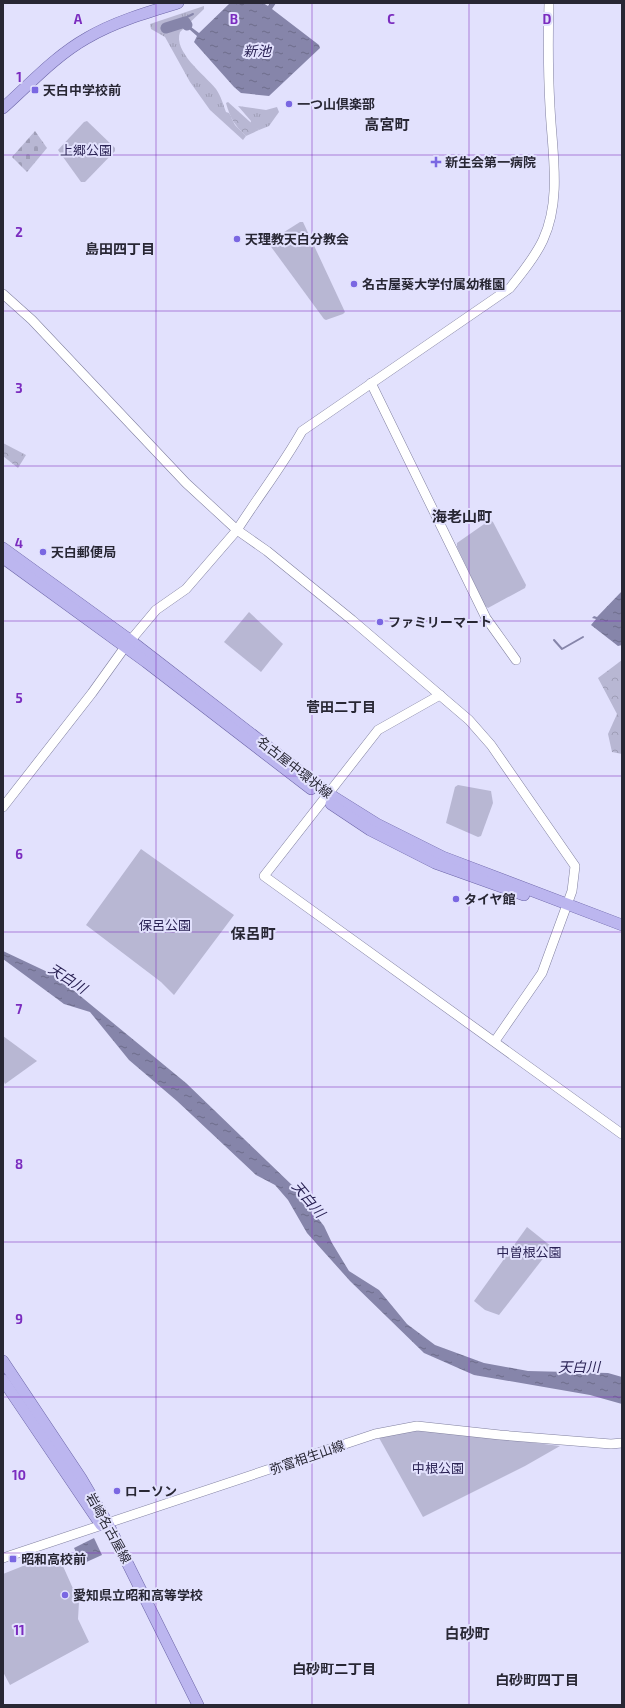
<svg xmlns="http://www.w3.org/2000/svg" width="625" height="1708" font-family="'Exo 2','Noto Sans JP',sans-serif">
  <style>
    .grass { fill: url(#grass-tufts) }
    .forest { fill: url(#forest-crowns) }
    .cemetery { fill: url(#cemetery-stones) }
    .park { fill: #b8b7d3 }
    .water { fill: url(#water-ripples) }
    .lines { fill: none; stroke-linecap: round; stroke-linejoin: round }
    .stream { stroke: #8685aa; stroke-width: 2 }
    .river { stroke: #8685aa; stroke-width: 11 }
    .minor-casing { stroke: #8180a0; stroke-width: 10 }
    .major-casing { stroke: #6b64a7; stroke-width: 12 }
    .minor { stroke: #fff; stroke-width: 9 }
    .major { stroke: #bcb6ef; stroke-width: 11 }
    .grid { fill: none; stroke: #7b2cbf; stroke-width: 1; stroke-opacity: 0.55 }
    .poi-dot { fill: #7a67e2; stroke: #e2e1fd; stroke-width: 1.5 }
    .labels { text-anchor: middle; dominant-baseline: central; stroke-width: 4; stroke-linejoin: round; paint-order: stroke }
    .poi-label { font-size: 13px; font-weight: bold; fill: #282734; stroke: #e2e1fd; text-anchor: start }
    .park-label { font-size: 13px; fill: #2b2354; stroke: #e2e1fd }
    .street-label { font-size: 13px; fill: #282734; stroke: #e2e1fd }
    .water-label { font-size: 14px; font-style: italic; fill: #2b2355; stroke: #e2e1fd }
    .neighbourhood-label { font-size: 14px; font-weight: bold; fill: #282734; stroke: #e2e1fd }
    .quarter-label { font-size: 15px; font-weight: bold; fill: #282734; stroke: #e2e1fd }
    .grid-label { font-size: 13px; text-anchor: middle; font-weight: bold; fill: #7b2cbf; stroke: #e2e1fd; stroke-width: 4; stroke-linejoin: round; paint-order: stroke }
  </style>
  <defs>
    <pattern id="grass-tufts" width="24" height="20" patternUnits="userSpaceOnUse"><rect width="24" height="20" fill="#b8b7d3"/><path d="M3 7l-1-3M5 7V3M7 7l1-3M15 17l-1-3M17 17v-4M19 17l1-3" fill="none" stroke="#9e9db6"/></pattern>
    <pattern id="forest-crowns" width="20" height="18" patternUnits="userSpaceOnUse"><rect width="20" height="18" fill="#b8b7d3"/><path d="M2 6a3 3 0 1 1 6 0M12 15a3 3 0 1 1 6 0" fill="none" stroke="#9e9db6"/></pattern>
    <pattern id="cemetery-stones" width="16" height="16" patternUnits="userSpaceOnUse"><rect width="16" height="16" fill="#b8b7d3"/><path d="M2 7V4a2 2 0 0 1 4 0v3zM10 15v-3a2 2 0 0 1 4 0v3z" fill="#9e9db6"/></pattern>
    <pattern id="water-ripples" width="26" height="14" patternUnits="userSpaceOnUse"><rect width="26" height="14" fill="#8685aa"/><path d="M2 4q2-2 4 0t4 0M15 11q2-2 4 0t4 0" fill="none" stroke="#6e6d8b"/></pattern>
  </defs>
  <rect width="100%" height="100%" fill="#e2e1fd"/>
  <g class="grass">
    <path d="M 204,6 L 204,9 L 180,32 C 173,52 204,74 216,89 C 221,96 223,104 226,112 L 229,113 L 235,125 L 246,136 L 243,140 L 210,110 L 190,82 L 165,37 L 151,29 L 150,24 Z"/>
    <path d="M 238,106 L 266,110 L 277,107 L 279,112 L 269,126 L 259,130 L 250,124 L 251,121 Z"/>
  </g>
  <g class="forest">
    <path d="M 228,102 L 259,130 L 246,136 C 235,126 230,118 226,103 Z"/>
    <path d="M 3,443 L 26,455 L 18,468 L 3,456 Z"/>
    <path d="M 622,660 L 622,754 L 612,752 L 608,734 L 617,714 L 598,678 Z"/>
  </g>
  <path class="cemetery" d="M 35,131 L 47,148 L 27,172 L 12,157 Z"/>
  <g class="park">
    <path d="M 87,121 L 115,148 L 115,151 L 85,182 L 81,182 L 58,150 L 84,122 Z"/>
    <path d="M 300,222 L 303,222 L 345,312 L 343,314 L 326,320 L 324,319 L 269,244 L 270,241 Z"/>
    <path d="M 490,520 L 493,522 L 526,585 L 525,588 L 488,608 L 485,606 L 457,547 L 457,543 Z"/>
    <path d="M 249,612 L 283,644 L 261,672 L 224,642 Z"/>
    <path d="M 458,785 L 491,791 L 493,803 L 481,836 L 478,837 L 446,823 L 455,787 Z"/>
    <path d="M 141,849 L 234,915 L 174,995 L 161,982 L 86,925 Z"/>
    <path d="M 3,1036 L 37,1061 L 5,1084 L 3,1080 Z"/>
    <path d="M 527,1227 L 552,1247 L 499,1315 L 485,1310 L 474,1301 Z"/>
    <path d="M 417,1428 L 560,1446 L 525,1466 L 423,1517 L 378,1436 Z"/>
    <path d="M 58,1555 L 79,1602 L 78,1619 L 89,1642 L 10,1685 L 3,1672 L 3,1574 L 48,1556 Z"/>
  </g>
  <g class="water">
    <path d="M 235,3 L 263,3 L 268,6 L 270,3 L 276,3 L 272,9 L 319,45 L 320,48 L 269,96 L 241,93 L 234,87 L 194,42 L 197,36 L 189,29 L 191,27 L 199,33 L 229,4 Z"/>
    <path d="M 622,591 L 622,645 L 618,646 L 591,625 L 596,619 L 592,618 L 594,616 L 597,617 Z"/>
    <path d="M 3,951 L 56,976 L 186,1083 L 293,1186 L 324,1226 L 332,1243 L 349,1271 L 379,1290 L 407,1324 L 435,1345 L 484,1363 L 528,1371 L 608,1373 L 622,1377 L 622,1404 L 590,1395 L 474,1375 L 424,1353 L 350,1281 L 307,1233 L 288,1200 L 275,1185 L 256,1175 L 177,1101 L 129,1060 L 90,1012 L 64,1004 L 3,959 Z"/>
    <path d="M 94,1538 L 102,1555 L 82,1564 L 74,1548 Z"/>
  </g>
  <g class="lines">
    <g class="stream">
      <path d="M 179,21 L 193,14"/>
      <path d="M 554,640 L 562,649 L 583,637"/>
    </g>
    <path class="river" d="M 166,28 L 185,22 L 187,25"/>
    <g class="minor-casing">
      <g id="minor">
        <path d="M 3,294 L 32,320 L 186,483 L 237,530 L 186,589 L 156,610 L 125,647 L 92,693 L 3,807"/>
        <path d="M 371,383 L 486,618 L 516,660"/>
        <path d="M 440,695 L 378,730 L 264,876 L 622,1134"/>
        <path d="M 495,1041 L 542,973 L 572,891 L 575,866 L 491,745 L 469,720 L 352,620 L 267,551 L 237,530 C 258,497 283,465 302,431 L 510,288 C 522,273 535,257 543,240 C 562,199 552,151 550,107 C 548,72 548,38 549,3"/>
        <path d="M 3,1558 L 375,1434 L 417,1426 L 500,1435 L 611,1444 L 622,1443"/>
      </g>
    </g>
    <g class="major-casing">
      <g id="major">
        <path d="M 3,108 C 30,84 55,56 87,38 C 114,22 148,12 178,3"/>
        <path d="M 3,548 L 130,640 L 329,794 L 377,824 L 443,857 L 622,925"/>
        <path d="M 3,558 L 146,662 L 311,789"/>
        <path d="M 331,804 L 370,830 L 435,863 L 524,895"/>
        <path d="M 3,1361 L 81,1478 L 108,1524 L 198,1705"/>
        <path d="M 3,1380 L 101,1525"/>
      </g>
    </g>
    <use href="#minor" class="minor"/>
    <use href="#major" class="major"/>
  </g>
  <path class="grid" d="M 156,3 L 156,1705M 312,3 L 312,1705M 469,3 L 469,1705M 3,155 L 622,155M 3,311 L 622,311M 3,466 L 622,466M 3,621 L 622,621M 3,776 L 622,776M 3,932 L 622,932M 3,1087 L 622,1087M 3,1242 L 622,1242M 3,1397 L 622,1397M 3,1553 L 622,1553"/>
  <g class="poi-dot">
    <rect x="31" y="86" width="8" height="8" rx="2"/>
    <circle cx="289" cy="104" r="4"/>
    <path d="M434 156h4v4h4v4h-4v4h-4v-4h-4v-4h4z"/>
    <circle cx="237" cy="239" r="4"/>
    <circle cx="354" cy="284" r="4"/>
    <circle cx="43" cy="552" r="4"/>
    <circle cx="380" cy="622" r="4"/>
    <circle cx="456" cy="899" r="4"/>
    <circle cx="117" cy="1491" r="4"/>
    <rect x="9" y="1555" width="8" height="8" rx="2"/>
    <circle cx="65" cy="1595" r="4"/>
  </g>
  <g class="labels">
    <g class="poi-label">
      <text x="43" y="90">天白中学校前</text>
      <text x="297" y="104">一つ山倶楽部</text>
      <text x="445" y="162">新生会第一病院</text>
      <text x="245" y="239">天理教天白分教会</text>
      <text x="362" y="284">名古屋葵大学付属幼稚園</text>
      <text x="51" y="552">天白郵便局</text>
      <text x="388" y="622">ファミリーマート</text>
      <text x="464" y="899">タイヤ館</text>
      <text x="125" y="1491">ローソン</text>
      <text x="21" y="1559">昭和高校前</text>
      <text x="73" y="1595">愛知県立昭和高等学校</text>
    </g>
    <g class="park-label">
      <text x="86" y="150">上郷公園</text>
      <text x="165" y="925">保呂公園</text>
      <text x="529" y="1252">中曽根公園</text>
      <text x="438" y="1468">中根公園</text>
    </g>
    <g class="street-label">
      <text transform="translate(295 767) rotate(38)">名古屋中環状線</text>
      <text transform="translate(307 1457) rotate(-19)">弥富相生山線</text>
      <text transform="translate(109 1528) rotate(61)">岩崎名古屋線</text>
    </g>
    <g class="water-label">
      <text x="257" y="50">新池</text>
      <text transform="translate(68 978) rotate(33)">天白川</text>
      <text transform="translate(309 1199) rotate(50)">天白川</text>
      <text x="579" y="1366">天白川</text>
    </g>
    <g class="neighbourhood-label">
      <text x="120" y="248">島田四丁目</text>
      <text x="341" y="706">菅田二丁目</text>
      <text x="334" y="1668">白砂町二丁目</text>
      <text x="537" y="1679">白砂町四丁目</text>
    </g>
    <g class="quarter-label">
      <text x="387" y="124">高宮町</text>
      <text x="462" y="516">海老山町</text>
      <text x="253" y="933">保呂町</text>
      <text x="467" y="1633">白砂町</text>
    </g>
  </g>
  <g class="grid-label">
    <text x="78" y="24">A</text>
    <text x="234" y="24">B</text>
    <text x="391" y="24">C</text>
    <text x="547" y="24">D</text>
    <text x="19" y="82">1</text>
    <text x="19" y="237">2</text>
    <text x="19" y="393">3</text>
    <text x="19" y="548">4</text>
    <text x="19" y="703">5</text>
    <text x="19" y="859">6</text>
    <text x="19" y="1014">7</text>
    <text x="19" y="1169">8</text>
    <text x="19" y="1324">9</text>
    <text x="19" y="1480">10</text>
    <text x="19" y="1635">11</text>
  </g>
  <rect width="625" height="1708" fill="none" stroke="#282734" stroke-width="8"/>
</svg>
